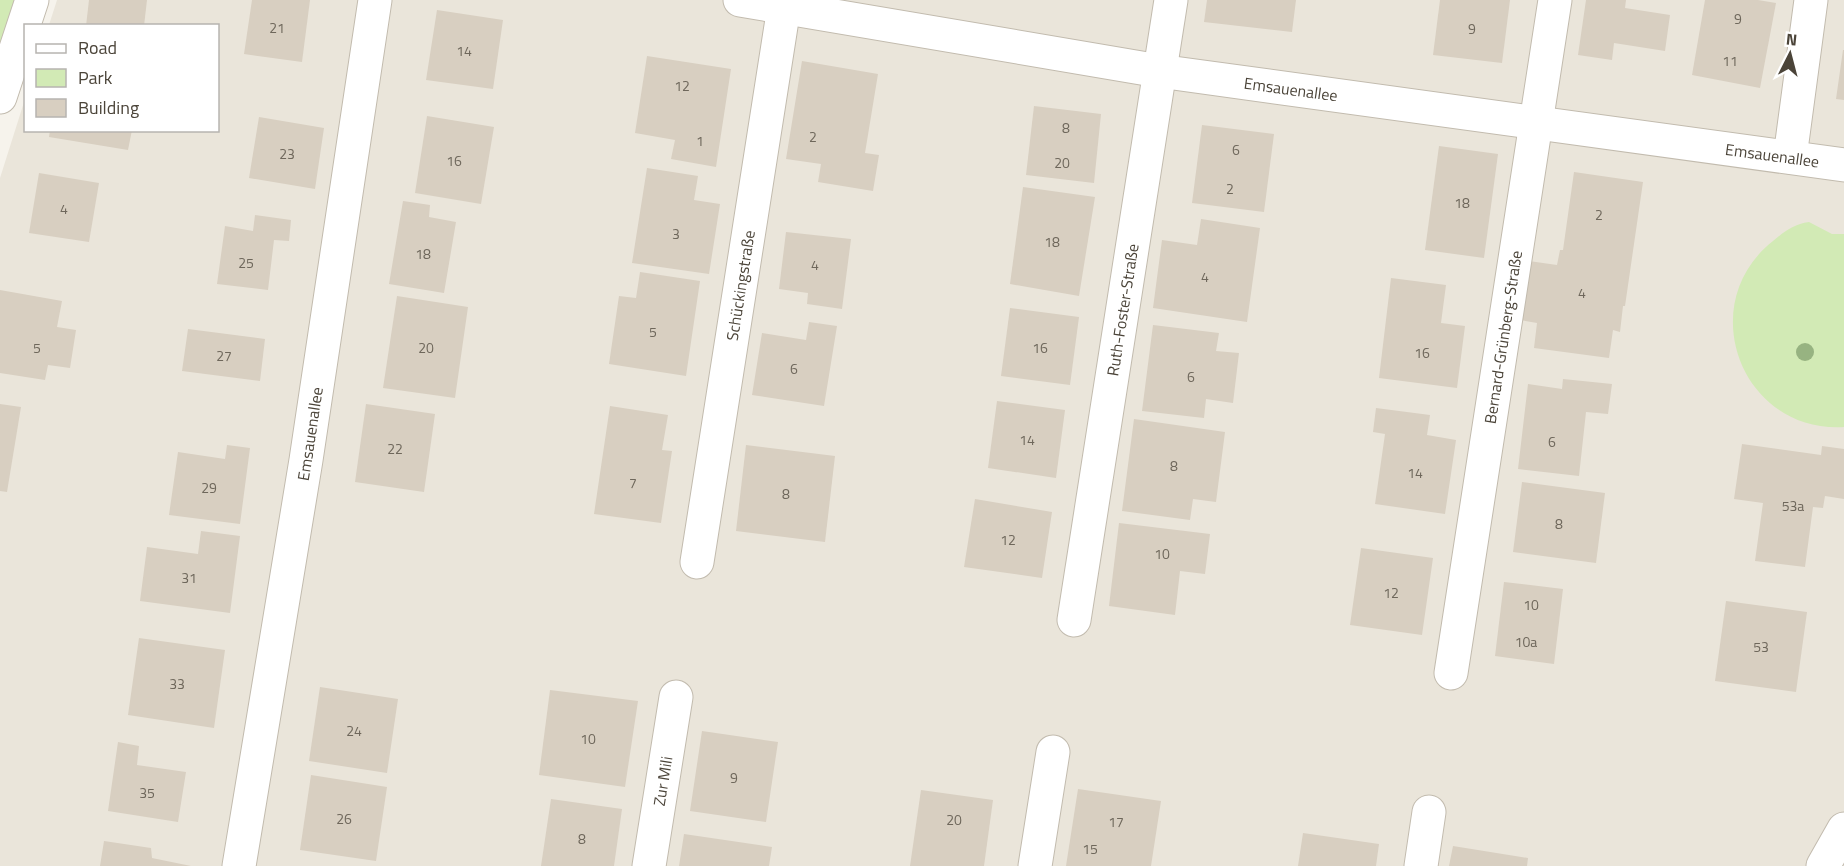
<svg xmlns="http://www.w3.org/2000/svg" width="1844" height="866" font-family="'Titillium Web',sans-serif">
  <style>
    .residential { fill: #eae5da }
    .green { fill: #d2eab5 }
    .building { fill: #d8cfc1 }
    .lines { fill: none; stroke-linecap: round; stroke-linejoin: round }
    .minor-casing { stroke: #c2bbae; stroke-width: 35 }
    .tertiary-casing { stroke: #c2bbae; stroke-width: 35 }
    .minor { stroke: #fff; stroke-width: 33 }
    .tertiary { stroke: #fff; stroke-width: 33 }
    .tree { fill: #97b381 }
    .labels { text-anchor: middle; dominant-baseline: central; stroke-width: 4.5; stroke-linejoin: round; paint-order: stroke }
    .number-label { font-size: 14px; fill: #6e675b }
    .street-label { font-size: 16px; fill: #4b4439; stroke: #fff }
  </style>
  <rect width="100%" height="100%" fill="#f6f3ec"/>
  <path class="residential" d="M 57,0 L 1844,0 L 1844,866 L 0,866 L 0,178 L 25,99 L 26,130 L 218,130 L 218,26 L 49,25 Z"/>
  <g class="green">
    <path d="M 0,0 L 19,0 L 0,58 Z"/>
    <path d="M 1809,222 L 1832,234 L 1844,234 L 1844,427 C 1741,433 1693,304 1773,241 C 1785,231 1794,224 1809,222 Z"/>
  </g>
  <g class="building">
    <path d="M 89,0 L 147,0 L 144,26 L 86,26 Z"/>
    <path d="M 252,0 L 310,0 L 302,62 L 244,54 Z"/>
    <path d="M 1207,0 L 1296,0 L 1292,32 L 1204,22 Z"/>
    <path d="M 1440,0 L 1510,0 L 1502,63 L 1433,55 Z"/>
    <path d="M 1586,0 L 1626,0 L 1625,8 L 1670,15 L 1665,51 L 1614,43 L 1612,60 L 1578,55 Z"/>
    <path d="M 1705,0 L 1758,0 L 1776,3 L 1760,88 L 1692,75 Z"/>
    <path d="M 437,10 L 503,20 L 493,89 L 426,80 Z"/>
    <path d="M 1843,50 L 1844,50 L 1844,100 L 1836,99 Z"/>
    <path d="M 647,56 L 731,69 L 716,167 L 671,159 L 675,140 L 635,133 Z"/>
    <path d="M 802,61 L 878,74 L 865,153 L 879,155 L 873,191 L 818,182 L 821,164 L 786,159 Z"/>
    <path d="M 1034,106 L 1101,114 L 1094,183 L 1026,175 Z"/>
    <path d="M 427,116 L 494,127 L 481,204 L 415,193 Z"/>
    <path d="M 259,117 L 324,128 L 315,189 L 249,178 Z"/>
    <path d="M 1202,125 L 1274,134 L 1264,212 L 1192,203 Z"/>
    <path d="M 50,130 L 132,130 L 128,150 L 49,137 Z"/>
    <path d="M 1439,146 L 1498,154 L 1484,258 L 1425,250 Z"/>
    <path d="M 647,168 L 698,176 L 694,200 L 720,204 L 709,274 L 632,263 Z"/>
    <path d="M 1574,172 L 1643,182 L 1625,306 L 1623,306 L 1620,332 L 1613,330 L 1609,358 L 1534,348 L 1537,323 L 1520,320 L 1529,261 L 1557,265 L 1560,250 L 1563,250 Z"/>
    <path d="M 39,173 L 99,183 L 89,242 L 29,233 Z"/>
    <path d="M 1023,187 L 1095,197 L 1079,296 L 1010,284 Z"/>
    <path d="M 403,201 L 430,205 L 429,217 L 456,222 L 444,293 L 389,284 Z"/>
    <path d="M 255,215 L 291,220 L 289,241 L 274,240 L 268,290 L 217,284 L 225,226 L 253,231 Z"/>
    <path d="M 1201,219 L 1260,228 L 1247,322 L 1153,308 L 1162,240 L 1197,245 Z"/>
    <path d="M 786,232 L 851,239 L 842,309 L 807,304 L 808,293 L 779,289 Z"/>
    <path d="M 640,272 L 700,281 L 686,376 L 609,364 L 619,296 L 636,298 Z"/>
    <path d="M 1391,278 L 1446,285 L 1441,323 L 1465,326 L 1457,388 L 1379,378 Z"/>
    <path d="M 0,290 L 62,301 L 57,327 L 76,330 L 70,368 L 48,365 L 45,380 L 0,373 Z"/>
    <path d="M 397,296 L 468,307 L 455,398 L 383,388 Z"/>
    <path d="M 1010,308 L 1079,317 L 1070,385 L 1001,376 Z"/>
    <path d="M 809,322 L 837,326 L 824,406 L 752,395 L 762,333 L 806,340 Z"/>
    <path d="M 1153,325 L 1219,333 L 1216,351 L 1239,353 L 1233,403 L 1206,399 L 1204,418 L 1142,411 Z"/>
    <path d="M 188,329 L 265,339 L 260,381 L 182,371 Z"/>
    <path d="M 1563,379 L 1612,384 L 1608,414 L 1586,412 L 1579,476 L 1518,469 L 1528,384 L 1562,389 Z"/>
    <path d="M 997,401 L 1065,410 L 1056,478 L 988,468 Z"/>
    <path d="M 0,404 L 21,407 L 7,492 L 0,491 Z"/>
    <path d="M 366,404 L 435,414 L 424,492 L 355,482 Z"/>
    <path d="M 610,406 L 668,415 L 662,450 L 672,451 L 661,523 L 594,514 Z"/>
    <path d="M 1376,408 L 1430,415 L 1427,435 L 1456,440 L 1445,514 L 1375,504 L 1385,434 L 1373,432 Z"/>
    <path d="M 1134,419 L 1225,432 L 1216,502 L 1193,499 L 1190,520 L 1122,511 Z"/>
    <path d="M 1742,444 L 1821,455 L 1822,446 L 1844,449 L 1844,499 L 1825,496 L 1823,508 L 1813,507 L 1805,567 L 1755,561 L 1763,503 L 1734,499 Z"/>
    <path d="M 227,445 L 250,448 L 240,524 L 169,515 L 178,452 L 225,459 Z"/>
    <path d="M 746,445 L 835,456 L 825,542 L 736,531 Z"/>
    <path d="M 1522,482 L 1605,493 L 1596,563 L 1513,552 Z"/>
    <path d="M 975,499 L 1052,512 L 1042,578 L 964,567 Z"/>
    <path d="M 1119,523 L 1210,534 L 1205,574 L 1180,571 L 1175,615 L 1109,606 Z"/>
    <path d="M 201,531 L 240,536 L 230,613 L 140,601 L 147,547 L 198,554 Z"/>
    <path d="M 1361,548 L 1433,558 L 1422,635 L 1350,625 Z"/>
    <path d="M 1504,582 L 1563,589 L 1554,664 L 1495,656 Z"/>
    <path d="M 1726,601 L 1807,612 L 1796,692 L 1715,681 Z"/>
    <path d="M 139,638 L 225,650 L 214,728 L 128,715 Z"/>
    <path d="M 320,687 L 398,699 L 387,773 L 309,761 Z"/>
    <path d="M 550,690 L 638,701 L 625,787 L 539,775 Z"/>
    <path d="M 702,731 L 778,742 L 766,822 L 690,811 Z"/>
    <path d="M 118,742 L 139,746 L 137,765 L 186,772 L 178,822 L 108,811 Z"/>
    <path d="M 311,775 L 387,787 L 376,861 L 300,850 Z"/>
    <path d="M 1078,789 L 1161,801 L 1151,866 L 1066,866 Z"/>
    <path d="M 921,790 L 993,800 L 984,866 L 910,866 Z"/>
    <path d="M 551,799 L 622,809 L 614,866 L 541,866 Z"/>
    <path d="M 1303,833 L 1379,844 L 1376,866 L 1298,866 Z"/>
    <path d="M 684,834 L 772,847 L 769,866 L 679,866 Z"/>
    <path d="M 104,841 L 151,848 L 152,858 L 191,866 L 100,866 Z"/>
    <path d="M 1453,846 L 1528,858 L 1527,866 L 1449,866 Z"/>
  </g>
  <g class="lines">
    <g class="minor-casing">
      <g id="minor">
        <path id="s1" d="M 740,0 L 1159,71 L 1844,165"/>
        <path d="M 0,97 L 32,0"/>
        <path d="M 1790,157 L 1811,0"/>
        <path id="s2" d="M 697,562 L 784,7"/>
        <path id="s3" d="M 1074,620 L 1171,0"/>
        <path id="s4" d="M 1451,673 L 1555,0"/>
        <path id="s5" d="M 239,866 L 306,460 L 375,0"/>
        <path id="s6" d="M 649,866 L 676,697"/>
        <path d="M 1035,866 L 1053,752"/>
        <path d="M 1421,866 L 1429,812"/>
      </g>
    </g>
    <g class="tertiary-casing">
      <path id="tertiary" d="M 1823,866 L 1844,829"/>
    </g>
    <use href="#minor" class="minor"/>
    <use href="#tertiary" class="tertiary"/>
  </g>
  <circle class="tree" cx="1805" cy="352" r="9"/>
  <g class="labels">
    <g class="number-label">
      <text x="1738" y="18">9</text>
      <text x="277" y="27">21</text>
      <text x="1472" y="28">9</text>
      <text x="464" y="50">14</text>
      <text x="1730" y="60">11</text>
      <text x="682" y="85">12</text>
      <text x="1066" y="127">8</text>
      <text x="813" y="136">2</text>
      <text x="700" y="140">1</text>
      <text x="1236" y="149">6</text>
      <text x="287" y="153">23</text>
      <text x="454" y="160">16</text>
      <text x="1062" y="162">20</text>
      <text x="1230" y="188">2</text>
      <text x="1462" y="202">18</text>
      <text x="64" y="208">4</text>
      <text x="1599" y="214">2</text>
      <text x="676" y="233">3</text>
      <text x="1052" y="241">18</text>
      <text x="423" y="253">18</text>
      <text x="246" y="262">25</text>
      <text x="815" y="264">4</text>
      <text x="1205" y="276">4</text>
      <text x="1582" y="292">4</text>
      <text x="653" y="331">5</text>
      <text x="37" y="347">5</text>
      <text x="426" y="347">20</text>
      <text x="1040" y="347">16</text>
      <text x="1422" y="352">16</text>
      <text x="224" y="355">27</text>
      <text x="794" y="368">6</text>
      <text x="1191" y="376">6</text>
      <text x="1027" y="439">14</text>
      <text x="1552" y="441">6</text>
      <text x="395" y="448">22</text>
      <text x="1174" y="465">8</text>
      <text x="1415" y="472">14</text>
      <text x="633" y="482">7</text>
      <text x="209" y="487">29</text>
      <text x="786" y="493">8</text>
      <text x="1793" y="505">53a</text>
      <text x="1559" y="523">8</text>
      <text x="1008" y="539">12</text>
      <text x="1162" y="553">10</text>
      <text x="189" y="577">31</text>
      <text x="1391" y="592">12</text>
      <text x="1531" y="604">10</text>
      <text x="1526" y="641">10a</text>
      <text x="1761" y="646">53</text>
      <text x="177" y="683">33</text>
      <text x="354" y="730">24</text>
      <text x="588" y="738">10</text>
      <text x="734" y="777">9</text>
      <text x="147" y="792">35</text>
      <text x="344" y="818">26</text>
      <text x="954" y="819">20</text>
      <text x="1116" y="821">17</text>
      <text x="582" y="838">8</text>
      <text x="1090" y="848">15</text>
    </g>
    <g class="street-label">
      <text stroke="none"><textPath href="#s1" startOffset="558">Emsauenallee</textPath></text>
      <text stroke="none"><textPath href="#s1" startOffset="1044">Emsauenallee</textPath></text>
      <text stroke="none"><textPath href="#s2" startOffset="280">Schückingstraße</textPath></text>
      <text stroke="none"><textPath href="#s3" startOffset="314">Ruth-Foster-Straße</textPath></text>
      <text stroke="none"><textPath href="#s4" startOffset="340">Bernard-Grünberg-Straße</textPath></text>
      <text stroke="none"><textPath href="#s5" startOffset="438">Emsauenallee</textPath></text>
      <text stroke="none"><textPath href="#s6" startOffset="86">Zur Mili</textPath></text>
    </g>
  </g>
  <rect x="24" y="24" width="195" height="108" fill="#ffffff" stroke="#b7b4b0" stroke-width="1.5"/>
  <rect x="36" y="44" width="30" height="9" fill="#ffffff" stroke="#b7b4b0" stroke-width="1.5"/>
  <text x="78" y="54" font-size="18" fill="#4b4439">Road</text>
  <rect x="36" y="69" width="30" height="18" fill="#d2eab5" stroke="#b7b4b0" stroke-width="1.5"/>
  <text x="78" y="84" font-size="18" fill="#4b4439">Park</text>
  <rect x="36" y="99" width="30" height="18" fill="#d8cfc1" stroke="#b7b4b0" stroke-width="1.5"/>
  <text x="78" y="114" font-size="18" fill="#4b4439">Building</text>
  <g transform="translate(1790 54) rotate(6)" stroke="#ffffff" stroke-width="4.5" paint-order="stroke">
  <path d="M0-4.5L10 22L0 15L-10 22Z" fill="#4b4439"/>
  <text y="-9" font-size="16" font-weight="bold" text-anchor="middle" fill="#4b4439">N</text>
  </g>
</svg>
